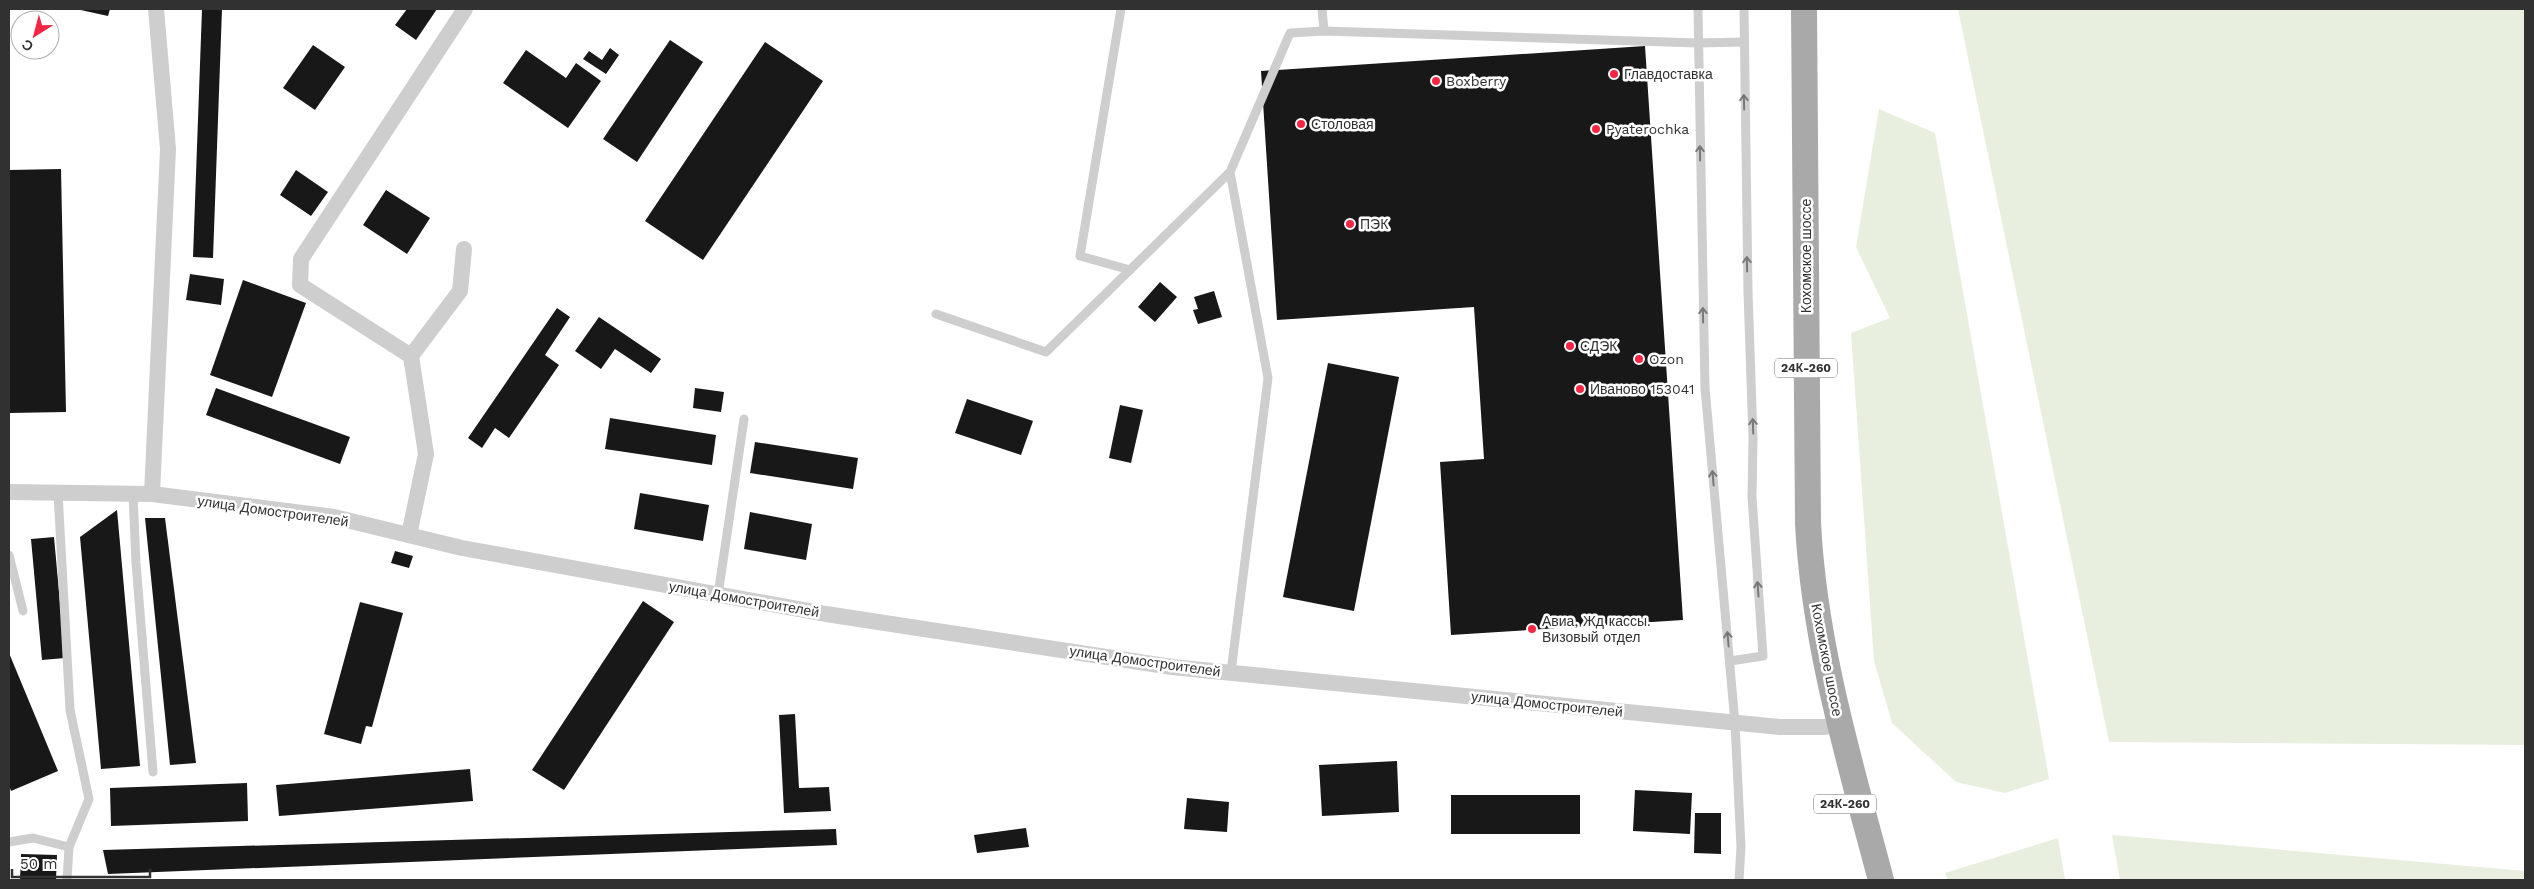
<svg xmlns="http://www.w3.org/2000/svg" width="2534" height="889" font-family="'Work Sans',sans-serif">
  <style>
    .green { fill: #e8efde }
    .building { fill: #181818 }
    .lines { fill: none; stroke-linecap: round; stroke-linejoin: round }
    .lane { stroke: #cecece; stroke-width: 9 }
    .street { stroke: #cecece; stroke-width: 16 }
    .primary { stroke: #a9a9a9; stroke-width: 26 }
    .oneway { stroke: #787878 }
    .poi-dot { fill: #f52543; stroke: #fff; stroke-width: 2 }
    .labels { text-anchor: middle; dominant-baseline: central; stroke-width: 5; stroke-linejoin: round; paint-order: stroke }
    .shield { fill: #fff; stroke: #6f6f6f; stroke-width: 1 }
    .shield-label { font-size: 12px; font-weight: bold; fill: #313131 }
    .poi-label { font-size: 14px; fill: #313131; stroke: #fff; text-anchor: start }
    .street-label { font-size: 14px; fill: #313131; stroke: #fff }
  </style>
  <rect width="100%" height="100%" fill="#fff"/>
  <g class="green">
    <path d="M 1958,9 L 2525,9 L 2525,745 L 2109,742 Z"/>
    <path d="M 1879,109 L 1935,133 L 2049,779 L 2005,793 L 1956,782 L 1892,723 L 1874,661 L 1851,333 L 1890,318 L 1856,247 Z"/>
    <path d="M 2112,835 L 2525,871 L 2525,880 L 2120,880 Z"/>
    <path d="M 2058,838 L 2065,880 L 1948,880 L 1945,873 Z"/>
  </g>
  <g class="building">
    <path d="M 76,9 L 110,9 L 108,16 Z"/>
    <path d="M 202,9 L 222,9 L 213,258 L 193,257 Z"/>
    <path d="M 407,9 L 437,9 L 416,40 L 395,25 Z"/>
    <path d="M 670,40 L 703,62 L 637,162 L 603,139 Z"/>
    <path d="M 765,42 L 823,81 L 703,260 L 645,221 Z"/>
    <path d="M 313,45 L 345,67 L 315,110 L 283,88 Z"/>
    <path d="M 1645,46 L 1683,620 L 1451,635 L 1440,462 L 1484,459 L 1474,307 L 1277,320 L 1261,71 Z"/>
    <path d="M 610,48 L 619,55 L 606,74 L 583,59 L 589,51 L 602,60 Z"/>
    <path d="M 526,50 L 566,78 L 576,63 L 601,81 L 568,128 L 503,83 Z"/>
    <path d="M 61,169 L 66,412 L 9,413 L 9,170 Z"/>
    <path d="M 296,170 L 328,192 L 311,216 L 280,195 Z"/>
    <path d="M 386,190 L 430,218 L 407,254 L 363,225 Z"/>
    <path d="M 190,274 L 224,279 L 221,305 L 186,300 Z"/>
    <path d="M 243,280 L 306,303 L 272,397 L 210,375 Z"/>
    <path d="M 1160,282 L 1177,297 L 1155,322 L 1138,307 Z"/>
    <path d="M 1214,291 L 1222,317 L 1198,324 L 1193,310 L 1198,309 L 1194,297 Z"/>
    <path d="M 557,308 L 570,317 L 545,355 L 559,365 L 509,438 L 495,428 L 482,448 L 468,438 Z"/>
    <path d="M 599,317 L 661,359 L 651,373 L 615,349 L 601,369 L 575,351 Z"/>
    <path d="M 1328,363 L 1399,377 L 1354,611 L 1283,597 Z"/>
    <path d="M 216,388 L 350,437 L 340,464 L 206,415 Z"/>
    <path d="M 695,388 L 724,392 L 721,412 L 693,408 Z"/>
    <path d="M 967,399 L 1033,421 L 1021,455 L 955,433 Z"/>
    <path d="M 1120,405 L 1143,410 L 1131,463 L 1109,458 Z"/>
    <path d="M 610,418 L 716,435 L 712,465 L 605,449 Z"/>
    <path d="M 755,442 L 858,458 L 853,489 L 750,473 Z"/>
    <path d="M 640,493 L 709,505 L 703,541 L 634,529 Z"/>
    <path d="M 117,510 L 140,766 L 101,769 L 80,537 Z"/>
    <path d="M 750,512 L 812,524 L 806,560 L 744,549 Z"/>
    <path d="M 145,518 L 165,518 L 196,763 L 170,765 Z"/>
    <path d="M 54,537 L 65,658 L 42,660 L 31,539 Z"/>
    <path d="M 395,551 L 413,556 L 409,568 L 391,563 Z"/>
    <path d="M 643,601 L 674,622 L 564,790 L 532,770 Z"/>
    <path d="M 360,602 L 403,613 L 372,727 L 366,726 L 361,744 L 324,734 Z"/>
    <path d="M 9,653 L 58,771 L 11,791 L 9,785 Z"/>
    <path d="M 795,714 L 799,788 L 829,787 L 831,811 L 784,813 L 779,715 Z"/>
    <path d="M 1397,761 L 1399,812 L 1322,816 L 1319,765 Z"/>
    <path d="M 470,769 L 473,801 L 279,816 L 276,785 Z"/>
    <path d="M 247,783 L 248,821 L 111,826 L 110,788 Z"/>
    <path d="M 1635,790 L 1692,793 L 1690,834 L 1633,831 Z"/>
    <rect x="1451" y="795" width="129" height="39"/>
    <path d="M 1187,798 L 1229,802 L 1227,832 L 1184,829 Z"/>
    <path d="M 1695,813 L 1721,813 L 1721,854 L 1694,853 Z"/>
    <path d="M 1026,828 L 1029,847 L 977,853 L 974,835 Z"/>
    <path d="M 836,829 L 837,845 L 108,874 L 103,850 Z"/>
    <path d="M 21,854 L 57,855 L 56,880 L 20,880 Z"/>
  </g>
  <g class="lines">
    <g class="lane">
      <path d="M 1121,9 L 1080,256 L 1130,270"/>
      <path d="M 1322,9 L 1324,31"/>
      <path d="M 1698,9 L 1705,388 L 1735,723 L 1741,847 L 1739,880"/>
      <path d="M 1230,172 L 1290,33 L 1324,31 L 1698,43 L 1743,42"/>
      <path d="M 936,314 L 1046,352 L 1230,172 L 1268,378 L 1231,672"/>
      <path d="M 58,493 L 70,710 L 89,799 L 69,847"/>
      <path d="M 133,494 L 136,563 L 153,772"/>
      <path d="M 9,555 L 23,611"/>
      <path d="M 718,595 L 744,419"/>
      <path d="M 1730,661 L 1763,656 L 1752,497 L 1753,438 L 1748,292 L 1744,9"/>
      <path d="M 9,842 L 33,838 L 69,847 L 67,880"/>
    </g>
    <g class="street">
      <path d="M 411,356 L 460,291 L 464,249"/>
      <path d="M 9,492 L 152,494 L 334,517 L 462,548 L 826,614 L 1172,667 L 1780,727 L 1825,727"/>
      <path d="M 152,494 L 168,149 L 156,9"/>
      <path d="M 409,535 L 426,454 L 411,356 L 300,285 L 301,259 L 465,9"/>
    </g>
    <path class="primary" d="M 1804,9 L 1808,523 C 1814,645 1850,763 1881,880"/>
  </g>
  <defs><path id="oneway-shaft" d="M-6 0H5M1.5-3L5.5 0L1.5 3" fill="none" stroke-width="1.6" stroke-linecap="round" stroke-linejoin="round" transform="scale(1.25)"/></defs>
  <g class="oneway">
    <use href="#oneway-shaft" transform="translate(1744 102) rotate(-91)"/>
    <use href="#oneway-shaft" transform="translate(1700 153) rotate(-91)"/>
    <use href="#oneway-shaft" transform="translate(1747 264) rotate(-91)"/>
    <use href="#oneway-shaft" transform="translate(1703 315) rotate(-91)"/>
    <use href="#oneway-shaft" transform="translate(1753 426) rotate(-92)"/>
    <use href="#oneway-shaft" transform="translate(1713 478) rotate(-95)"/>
    <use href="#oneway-shaft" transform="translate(1758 589) rotate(-94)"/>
    <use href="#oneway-shaft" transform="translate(1728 639) rotate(-95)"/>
  </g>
  <g class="poi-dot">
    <circle cx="1614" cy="74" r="5"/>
    <circle cx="1436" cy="81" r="5"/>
    <circle cx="1301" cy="124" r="5"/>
    <circle cx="1596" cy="129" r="5"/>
    <circle cx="1350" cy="224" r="5"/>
    <circle cx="1570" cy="346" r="5"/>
    <circle cx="1639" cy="359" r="5"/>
    <circle cx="1580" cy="389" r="5"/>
    <circle cx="1532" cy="629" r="5"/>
  </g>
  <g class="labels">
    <g class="shield">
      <rect x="1775" y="358.5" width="62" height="19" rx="4"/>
      <rect x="1814" y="794.5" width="62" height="19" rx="4"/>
    </g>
    <g class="shield-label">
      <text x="1806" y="368">24К-260</text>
      <text x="1845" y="804">24К-260</text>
    </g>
    <g class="poi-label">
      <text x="1624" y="74">Главдоставка</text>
      <text x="1446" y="81">Boxberry</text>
      <text x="1311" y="124">Столовая</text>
      <text x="1606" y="129">Pyaterochka</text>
      <text x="1360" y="224">ПЭК</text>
      <text x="1580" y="346">СДЭК</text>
      <text x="1649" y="359">Ozon</text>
      <text x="1590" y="389">Иваново 153041</text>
      <text x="1542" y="621">Авиа, Жд кассы.<tspan x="1542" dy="16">Визовый отдел</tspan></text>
    </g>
    <g class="street-label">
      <text transform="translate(1806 256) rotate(-90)">Кохомское шоссе</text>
      <text transform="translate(273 511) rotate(8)">улица Домостроителей</text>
      <text transform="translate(744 599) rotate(10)">улица Домостроителей</text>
      <text transform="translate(1827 660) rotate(79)">Кохомское шоссе</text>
      <text transform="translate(1145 661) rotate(8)">улица Домостроителей</text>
      <text transform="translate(1547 704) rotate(6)">улица Домостроителей</text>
    </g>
  </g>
  <rect width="2534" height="889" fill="none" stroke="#313131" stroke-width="20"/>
  <g transform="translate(35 35) rotate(216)"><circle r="24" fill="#ffffff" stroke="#adadad"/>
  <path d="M0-4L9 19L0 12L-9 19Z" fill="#f52543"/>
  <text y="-8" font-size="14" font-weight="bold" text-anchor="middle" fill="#313131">С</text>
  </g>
  <path d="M12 869v8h138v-8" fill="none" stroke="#313131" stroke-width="2.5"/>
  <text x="20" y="869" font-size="15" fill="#313131" stroke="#ffffff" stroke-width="4" paint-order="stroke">50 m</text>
</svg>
